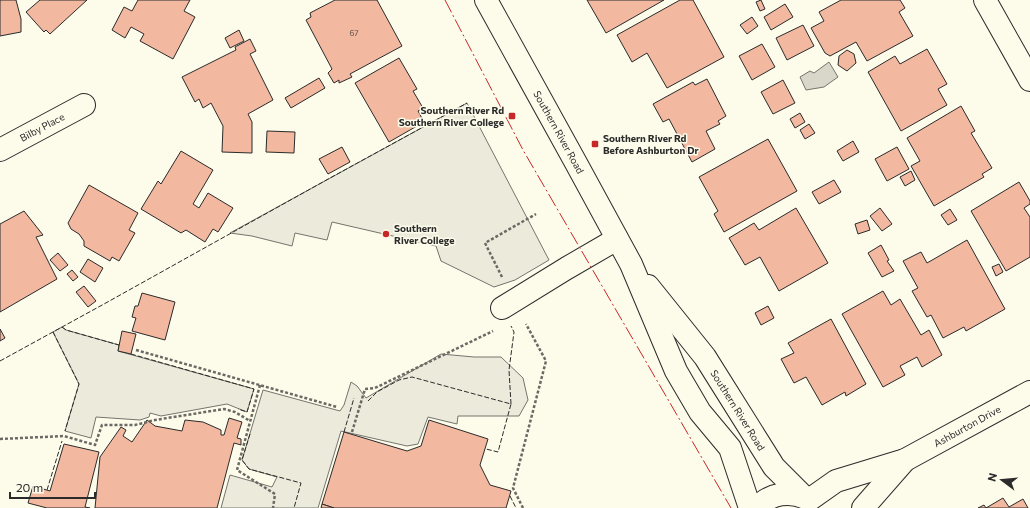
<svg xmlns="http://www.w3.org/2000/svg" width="1030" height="508" font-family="Commissioner,sans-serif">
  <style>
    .green { fill: #ecebdb; stroke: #74746e }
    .water { fill: #d8d7c9; stroke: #74746e }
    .building { fill: #f2b8a0; stroke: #2b2b2b }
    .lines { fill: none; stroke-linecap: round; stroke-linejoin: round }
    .minor-casing { stroke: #2b2b2b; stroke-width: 24 }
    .major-casing { stroke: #2b2b2b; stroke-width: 24 }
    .path { stroke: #6a6964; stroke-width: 2.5; stroke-dasharray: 3 2; stroke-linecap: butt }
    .minor { stroke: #fdfbea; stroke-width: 22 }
    .major { stroke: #fdfbea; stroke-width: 22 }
    .fence { stroke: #2b2b2b; stroke-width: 1; stroke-dasharray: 5 2; stroke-linecap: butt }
    .power { stroke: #c62828; stroke-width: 1; stroke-dasharray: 14 3 2 3; stroke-linecap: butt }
    .poi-dot { fill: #c62828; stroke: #fdfbea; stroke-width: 1.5 }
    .labels { text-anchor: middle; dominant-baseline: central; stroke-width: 3; stroke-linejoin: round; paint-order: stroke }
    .number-label { font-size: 8px; fill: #5d4e48 }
    .poi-label { font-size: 10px; font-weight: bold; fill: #2b2b2b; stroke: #fdfbea; text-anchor: start }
    .street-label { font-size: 10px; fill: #2b2b2b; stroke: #fdfbea }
  </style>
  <rect width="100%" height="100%" fill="#fdfbea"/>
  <g class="green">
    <path d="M 467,103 L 549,260 L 515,280 L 494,287 L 441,261 L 436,246 L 332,222 L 327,240 L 295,233 L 292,246 L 252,236 L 230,233 Z"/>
    <path d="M 62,327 L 66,330 L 119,345 L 118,351 L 254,389 L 247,412 L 227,404 L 161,416 L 150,413 L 149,417 L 140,420 L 96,417 L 91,438 L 65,431 L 79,384 L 53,332 Z"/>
    <path d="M 441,354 L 474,357 L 501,357 L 523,378 L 528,400 L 519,416 L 458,416 L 457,424 L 428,417 L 418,444 L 407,446 L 341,431 L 318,508 L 221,508 L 230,475 L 272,487 L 277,477 L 249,469 L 242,460 L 263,390 L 340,411 L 344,405 L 351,382 L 357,386 L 366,398 Z"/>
  </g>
  <path class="water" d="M 829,62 L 838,77 L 824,87 L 806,90 L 800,77 L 810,71 L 814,73 Z"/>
  <g class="building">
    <path d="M 0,0 L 16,0 L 21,19 L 21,32 L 0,36 Z"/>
    <path d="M 40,0 L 87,0 L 50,34 L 46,30 L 44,32 L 26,12 Z"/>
    <path d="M 138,0 L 190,0 L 184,11 L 195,17 L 173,59 L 140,41 L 144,34 L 131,27 L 125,38 L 112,30 L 124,7 L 132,11 Z"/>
    <path d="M 335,0 L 377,0 L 402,46 L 350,74 L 352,77 L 339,83 L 339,80 L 334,83 L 328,73 L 332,69 L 306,20 L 311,17 L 310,13 Z"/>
    <path d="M 587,0 L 664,0 L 606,33 Z"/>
    <path d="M 680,0 L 693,0 L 724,57 L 667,88 L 647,53 L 632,62 L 617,35 Z"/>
    <path d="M 761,0 L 765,9 L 760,11 L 756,2 Z"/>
    <path d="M 841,0 L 900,0 L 905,8 L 899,12 L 913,36 L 867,61 L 856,42 L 830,56 L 825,53 L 811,28 L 824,21 L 819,12 Z"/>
    <path d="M 785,4 L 793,17 L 771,30 L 764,17 Z"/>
    <path d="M 752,17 L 758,26 L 747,34 L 740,25 Z"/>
    <path d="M 803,25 L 814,46 L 787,60 L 776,38 Z"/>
    <path d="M 239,30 L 244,41 L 230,48 L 225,38 Z"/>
    <path d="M 250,39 L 256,51 L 250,54 L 273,100 L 248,114 L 252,122 L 252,153 L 222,152 L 223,126 L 211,103 L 203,108 L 199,99 L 195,102 L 182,77 L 236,50 L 235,47 Z"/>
    <path d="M 762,44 L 775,67 L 752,80 L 739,56 Z"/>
    <path d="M 927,49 L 947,84 L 938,89 L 947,105 L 901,131 L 868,72 L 895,56 L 900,64 Z"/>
    <path d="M 847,50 L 854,54 L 856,63 L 847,71 L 838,65 L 839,56 Z"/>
    <path d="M 399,58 L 417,89 L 413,91 L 423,108 L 418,111 L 424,122 L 389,142 L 355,83 Z"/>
    <path d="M 319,78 L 325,88 L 291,108 L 285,98 Z"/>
    <path d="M 707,79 L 726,116 L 718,121 L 720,124 L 706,131 L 715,149 L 692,162 L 669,119 L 663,122 L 653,104 L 693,82 L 695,85 Z"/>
    <path d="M 783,80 L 795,103 L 773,114 L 761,92 Z"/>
    <path d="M 961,106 L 975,131 L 971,133 L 992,168 L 982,174 L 984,177 L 934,206 L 911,166 L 920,161 L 907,138 Z"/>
    <path d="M 800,113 L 805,122 L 795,128 L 790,119 Z"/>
    <path d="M 809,124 L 815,133 L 805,139 L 800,130 Z"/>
    <path d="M 267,131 L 295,132 L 294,153 L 266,152 Z"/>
    <path d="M 768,139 L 797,191 L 724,232 L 714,214 L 718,211 L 699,177 Z"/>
    <path d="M 853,141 L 859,152 L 843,161 L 837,151 Z"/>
    <path d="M 342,147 L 350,162 L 328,174 L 319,159 Z"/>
    <path d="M 897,147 L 909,169 L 887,181 L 875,159 Z"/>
    <path d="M 181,151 L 213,170 L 193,204 L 199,208 L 208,193 L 233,208 L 218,232 L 213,229 L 205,242 L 186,230 L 181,233 L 141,209 L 158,181 L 161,184 Z"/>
    <path d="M 911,171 L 915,180 L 905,186 L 900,177 Z"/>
    <path d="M 834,180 L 841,192 L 819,204 L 812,192 Z"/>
    <path d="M 1019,182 L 1030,201 L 1030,204 L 1024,208 L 1030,217 L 1030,257 L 1006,271 L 971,211 Z"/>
    <path d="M 89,185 L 138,213 L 129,230 L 135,233 L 119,261 L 112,257 L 110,261 L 84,246 L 84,241 L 79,234 L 71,229 L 68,223 Z"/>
    <path d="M 796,208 L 828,263 L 779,291 L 760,257 L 745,265 L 729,238 L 754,223 L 759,230 Z"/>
    <path d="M 880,208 L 892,224 L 882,231 L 870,216 Z"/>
    <path d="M 950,209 L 957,220 L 948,225 L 941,215 Z"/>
    <path d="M 24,211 L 43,235 L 36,237 L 57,279 L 0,312 L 0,224 Z"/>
    <path d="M 867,220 L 870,230 L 858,234 L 855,224 Z"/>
    <path d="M 967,240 L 1005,309 L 966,331 L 964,327 L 943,338 L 931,315 L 927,317 L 912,291 L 918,288 L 903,261 L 921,252 L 927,263 Z"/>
    <path d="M 881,245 L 889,260 L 887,261 L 894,271 L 882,277 L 868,253 Z"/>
    <path d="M 58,253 L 68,265 L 60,271 L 50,260 Z"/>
    <path d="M 88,259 L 103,268 L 95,282 L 80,272 Z"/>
    <path d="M 999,264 L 1003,272 L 996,276 L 992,267 Z"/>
    <path d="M 72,270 L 78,277 L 73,281 L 67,274 Z"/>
    <path d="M 84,286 L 96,301 L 88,307 L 76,292 Z"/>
    <path d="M 883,291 L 891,305 L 900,299 L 921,335 L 929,330 L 942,355 L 922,367 L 917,357 L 900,366 L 905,375 L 883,387 L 842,314 Z"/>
    <path d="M 142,293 L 175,302 L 165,340 L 132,331 L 136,318 L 132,317 L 135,306 L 138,306 Z"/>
    <path d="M 768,306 L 774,318 L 761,325 L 755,313 Z"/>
    <path d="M 831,319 L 866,384 L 846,396 L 845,392 L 822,405 L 806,377 L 794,383 L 781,359 L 794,353 L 788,343 Z"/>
    <path d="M 0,329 L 5,338 L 0,341 Z"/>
    <path d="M 122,331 L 136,334 L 131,354 L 118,351 Z"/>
    <path d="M 229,418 L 242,422 L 237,438 L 241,439 L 241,445 L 234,443 L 217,508 L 95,508 L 100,457 L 121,427 L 126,430 L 123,436 L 132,442 L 147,420 L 155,426 L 182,431 L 185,420 L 203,422 L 221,430 L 221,435 L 224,435 Z"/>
    <path d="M 429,420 L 488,439 L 480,465 L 490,485 L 511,491 L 506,508 L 334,508 L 322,504 L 344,432 L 407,451 L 421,446 Z"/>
    <path d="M 64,444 L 99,452 L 85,507 L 90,508 L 47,508 L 28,503 L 33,486 L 50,491 Z"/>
    <path d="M 1003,498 L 1009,507 L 1023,499 L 1028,508 L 978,508 L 984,505 L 986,508 Z"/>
    <path d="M 322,504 L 334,508 L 321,508 Z"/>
  </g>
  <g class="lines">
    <g class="minor-casing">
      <g id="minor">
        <path d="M 985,0 L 1030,80"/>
        <path d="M 0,150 L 84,105"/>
        <path d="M 502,308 L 567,268 L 617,239"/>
      </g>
    </g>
    <g class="major-casing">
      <g id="major">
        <path d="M 486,0 L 576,163 L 631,264 L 676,371 L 700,412 L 730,448 L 750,508"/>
        <path d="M 648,286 L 705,357 L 774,467 L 804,497"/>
        <path d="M 809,500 L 836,481 L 905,460 L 1030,392"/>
        <path d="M 757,508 C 770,493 790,490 808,499"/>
        <path d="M 863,508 L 905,460"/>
      </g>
    </g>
    <g class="path">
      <path d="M 502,277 L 485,243 L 536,214"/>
      <path d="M 136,350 L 337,407"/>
      <path d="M 260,385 L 237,470 L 275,494 L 273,508"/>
      <path d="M 352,432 L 365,389 L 375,388 L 493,331"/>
      <path d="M 0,439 L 64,436 L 95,445 L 102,425 L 135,425 L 155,420 L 224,409 L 235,412 L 250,421"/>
      <path d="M 523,508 L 513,488 L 546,361 L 526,324"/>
    </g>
    <use href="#minor" class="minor"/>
    <use href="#major" class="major"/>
    <g class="fence">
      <path d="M 62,327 L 66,330 L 119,345"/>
      <path d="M 53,332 L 79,384 L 65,431"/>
      <path d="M 131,354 L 254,389 L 247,412 L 238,409"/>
      <path d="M 0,361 L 104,304 L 330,178 L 467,103"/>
      <path d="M 368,401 L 377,392 L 399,380 L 412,377 L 511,404 L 498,452 L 486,449"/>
      <path d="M 511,404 L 509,370 L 514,332 L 511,326"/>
      <path d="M 344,432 L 354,398"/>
      <path d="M 250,434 L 242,460 L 249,469 L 301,483 L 294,508"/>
      <path d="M 47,490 L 62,441"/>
      <path d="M 510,496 L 516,508"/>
    </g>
    <path class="power" d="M 445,0 L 523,150 L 731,508"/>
  </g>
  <g class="poi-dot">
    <rect x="508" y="112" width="8" height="8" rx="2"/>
    <rect x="591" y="140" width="8" height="8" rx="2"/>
    <circle cx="386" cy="234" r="4"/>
  </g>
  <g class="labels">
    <g class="number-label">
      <text x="354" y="33">67</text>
    </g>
    <g class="poi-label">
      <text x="504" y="110" text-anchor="end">Southern River Rd<tspan x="504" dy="12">Southern River College</tspan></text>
      <text x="603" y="138">Southern River Rd<tspan x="603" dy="12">Before Ashburton Dr</tspan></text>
      <text x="394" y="228">Southern<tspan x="394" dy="12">River College</tspan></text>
    </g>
    <g class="street-label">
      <text transform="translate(42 127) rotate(-28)">Bilby Place</text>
      <text transform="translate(559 132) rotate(61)">Southern River Road</text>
      <text transform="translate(738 410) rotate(58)">Southern River Road</text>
      <text transform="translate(967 426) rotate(-29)">Ashburton Drive</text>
    </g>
  </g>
  <g transform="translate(1002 480) rotate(286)" stroke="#fdfbea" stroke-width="3" paint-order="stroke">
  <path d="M0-3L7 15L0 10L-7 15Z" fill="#2b2b2b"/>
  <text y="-6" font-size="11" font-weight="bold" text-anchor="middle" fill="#2b2b2b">N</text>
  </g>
  <path d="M10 492v6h85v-6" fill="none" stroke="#2b2b2b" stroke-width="2"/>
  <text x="16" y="492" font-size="12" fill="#2b2b2b" stroke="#fdfbea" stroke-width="3" paint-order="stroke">20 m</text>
</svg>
